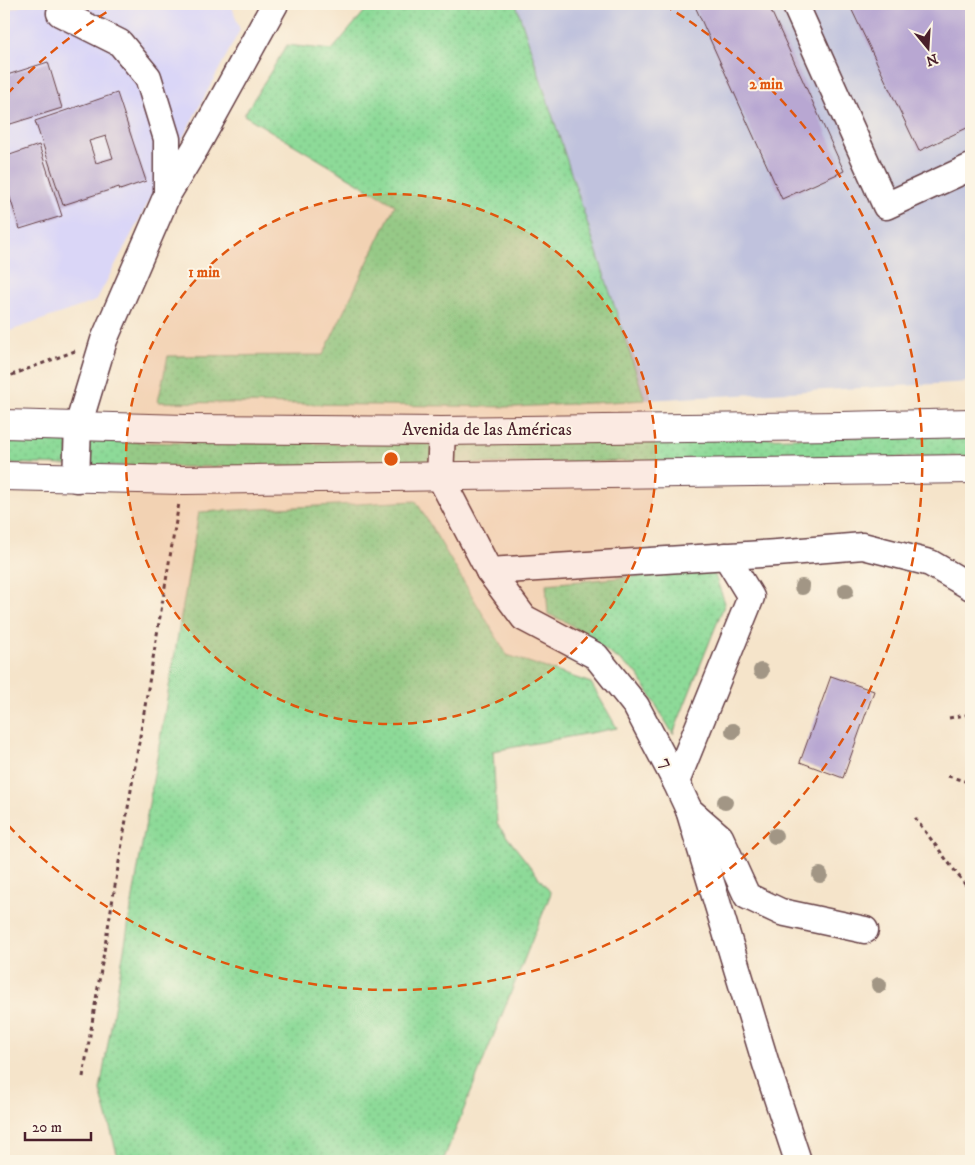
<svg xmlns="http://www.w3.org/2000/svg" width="975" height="1165" font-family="'IM FELL DW Pica',serif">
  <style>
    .built { fill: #dad6f7 }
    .industrial { fill: #c0c2dd }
    .grass { fill: url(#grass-dots); stroke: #6c7c62 }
    .building { fill: #b8a7d2; fill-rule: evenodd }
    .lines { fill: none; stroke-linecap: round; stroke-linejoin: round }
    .minor-casing { stroke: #643d43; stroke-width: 29 }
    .major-casing { stroke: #643d43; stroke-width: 30 }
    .path { stroke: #643d43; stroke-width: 3; stroke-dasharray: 4 4; stroke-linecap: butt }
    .minor { stroke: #fff; stroke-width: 26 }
    .major { stroke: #fff; stroke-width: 28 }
    .tree { fill: #a29685 }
    .ring { fill: none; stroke: #e0560e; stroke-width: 2.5; stroke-dasharray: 9 6 }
    .labels { text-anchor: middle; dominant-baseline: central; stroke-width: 4; stroke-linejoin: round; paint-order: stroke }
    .street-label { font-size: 18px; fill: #4a1f2b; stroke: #fcf5e5 }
    .centre { fill: #e0560e; stroke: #fcf5e5; stroke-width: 2.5 }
    .ring-label { font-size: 15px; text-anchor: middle; font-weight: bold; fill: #e0560e; stroke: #fcf5e5; stroke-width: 4; stroke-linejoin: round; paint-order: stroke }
  </style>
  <defs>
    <pattern id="grass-dots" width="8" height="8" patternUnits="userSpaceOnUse" patternTransform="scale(1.25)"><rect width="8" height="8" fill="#8dda98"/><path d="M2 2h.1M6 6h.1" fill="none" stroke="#7bbb83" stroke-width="1.8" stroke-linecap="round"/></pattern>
  </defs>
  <rect width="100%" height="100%" fill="#fcf5e5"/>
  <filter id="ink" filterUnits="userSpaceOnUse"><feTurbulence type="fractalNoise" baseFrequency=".02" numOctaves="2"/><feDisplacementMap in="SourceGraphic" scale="10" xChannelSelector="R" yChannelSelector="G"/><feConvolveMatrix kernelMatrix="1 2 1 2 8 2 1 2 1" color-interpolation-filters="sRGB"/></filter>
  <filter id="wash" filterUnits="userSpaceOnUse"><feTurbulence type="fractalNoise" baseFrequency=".0096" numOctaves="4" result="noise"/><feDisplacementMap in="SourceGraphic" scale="20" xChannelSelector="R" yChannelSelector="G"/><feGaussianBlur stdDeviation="1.12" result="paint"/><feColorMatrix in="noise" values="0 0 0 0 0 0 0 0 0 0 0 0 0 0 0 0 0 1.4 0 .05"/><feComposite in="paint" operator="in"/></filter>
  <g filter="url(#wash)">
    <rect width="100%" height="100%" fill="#f5e4ca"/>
    <path class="built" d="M 28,4 L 231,4 L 240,30 L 96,301 L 4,333 L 4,11 Z"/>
    <path class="industrial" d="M 516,4 L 971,4 L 971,382 L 645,400 Z"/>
    <g class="grass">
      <path d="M 371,4 L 516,4 L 645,400 L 516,407 L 158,402 L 168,356 L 323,355 L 395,205 L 244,115 L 287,45 L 332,50 Z"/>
      <path d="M 971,435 L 971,456 L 451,464 L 449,444 Z"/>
      <path d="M 4,439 L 68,440 L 68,465 L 4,463 Z"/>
      <path d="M 87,441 L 184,443 L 433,444 L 432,465 L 187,467 L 87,465 Z"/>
      <path d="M 416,501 L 507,655 L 591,683 L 617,728 L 493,751 L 497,824 L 551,893 L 443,1161 L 119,1161 L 100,1090 L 199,512 Z"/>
      <path d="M 713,570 L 725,603 L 673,734 L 637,673 L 568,623 L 548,614 L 546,584 Z"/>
    </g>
    <g id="blocks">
      <g class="building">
        <path d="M 694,4 L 747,4 L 748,6 L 752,4 L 768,4 L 844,171 L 782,199 Z"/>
        <path d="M 849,4 L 971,4 L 971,126 L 919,151 Z"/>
        <path d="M 48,62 L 62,108 L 4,126 L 4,76 Z"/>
        <path d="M 117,93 L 146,181 L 120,190 L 119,187 L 63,205 L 35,121 ZM 106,136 L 113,158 L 96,163 L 89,141 Z"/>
        <path d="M 39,145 L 62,216 L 20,229 L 4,179 L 4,157 Z"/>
        <path d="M 4,200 L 10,220 L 4,222 Z"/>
        <path d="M 831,676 L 874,691 L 843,778 L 800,762 Z"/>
      </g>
    </g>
  </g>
  <g filter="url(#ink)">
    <use href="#blocks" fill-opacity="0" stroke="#643d43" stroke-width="1"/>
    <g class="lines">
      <g class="minor-casing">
        <g id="minor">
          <path d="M 795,4 L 886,206 L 971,167"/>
          <path d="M 60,13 L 120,43 L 148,77 L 167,139 L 167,194"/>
          <path d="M 442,431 L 440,477 L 489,571 L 524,618 L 596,656 L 636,706 L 676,782 L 689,810 L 766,1064 L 798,1161"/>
          <path d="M 76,479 L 78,426 L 104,340 L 167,195 L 196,147 L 275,4"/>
          <path d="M 489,571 L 777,553 L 863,546 L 930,563 L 971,587"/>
          <path d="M 676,782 L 751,597 L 726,556"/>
          <path d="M 689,810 L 720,837 L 747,896 L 781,912 L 865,930"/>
        </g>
      </g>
      <g class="major-casing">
        <g id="major">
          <path d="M 4,424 L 185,429 L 442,431 L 841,426 L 971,423"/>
          <path d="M 4,476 L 183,480 L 971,469"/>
        </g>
      </g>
      <g class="path">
        <path d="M 4,378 L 75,351"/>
        <path d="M 949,718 L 971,714"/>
        <path d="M 948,776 L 971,783"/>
        <path d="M 915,818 L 970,891"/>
        <path d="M 83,1077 L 179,503"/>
      </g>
      <use href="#minor" class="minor"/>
      <use href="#major" class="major"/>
    </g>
    <g class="tree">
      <circle cx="802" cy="587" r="8"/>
      <circle cx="846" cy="591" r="8"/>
      <circle cx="761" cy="671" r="8"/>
      <circle cx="733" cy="731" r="8"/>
      <circle cx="725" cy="802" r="8"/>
      <circle cx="775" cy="836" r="8"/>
      <circle cx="820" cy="875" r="8"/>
      <circle cx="879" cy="985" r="8"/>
    </g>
  </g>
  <circle cx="391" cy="459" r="265" fill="#e0560e" fill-opacity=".12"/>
  <g class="ring">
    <circle cx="391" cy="459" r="265"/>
    <path d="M7 94A530 530 0 0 1 118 5M664 5A530 530 0 1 1 7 824"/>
  </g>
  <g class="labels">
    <g class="street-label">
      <text x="487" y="430">Avenida de las Américas</text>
      <text transform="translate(666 763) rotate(62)">7</text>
    </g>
  </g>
  <circle cx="391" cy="459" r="8" class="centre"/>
  <g class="ring-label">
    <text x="766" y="89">2 min</text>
    <text x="204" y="277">1 min</text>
  </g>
  <rect width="975" height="1165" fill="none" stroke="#fcf5e5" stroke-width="20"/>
  <g transform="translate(928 48) rotate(162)" stroke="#fcf5e5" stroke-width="4" paint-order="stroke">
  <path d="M0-4L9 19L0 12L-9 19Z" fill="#4a1f2b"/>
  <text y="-8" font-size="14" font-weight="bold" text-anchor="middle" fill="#4a1f2b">N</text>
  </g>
  <path d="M25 1132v8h66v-8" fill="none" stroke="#4a1f2b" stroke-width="2.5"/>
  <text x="32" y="1132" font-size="15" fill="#4a1f2b" stroke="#fcf5e5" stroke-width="4" paint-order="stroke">20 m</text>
</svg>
